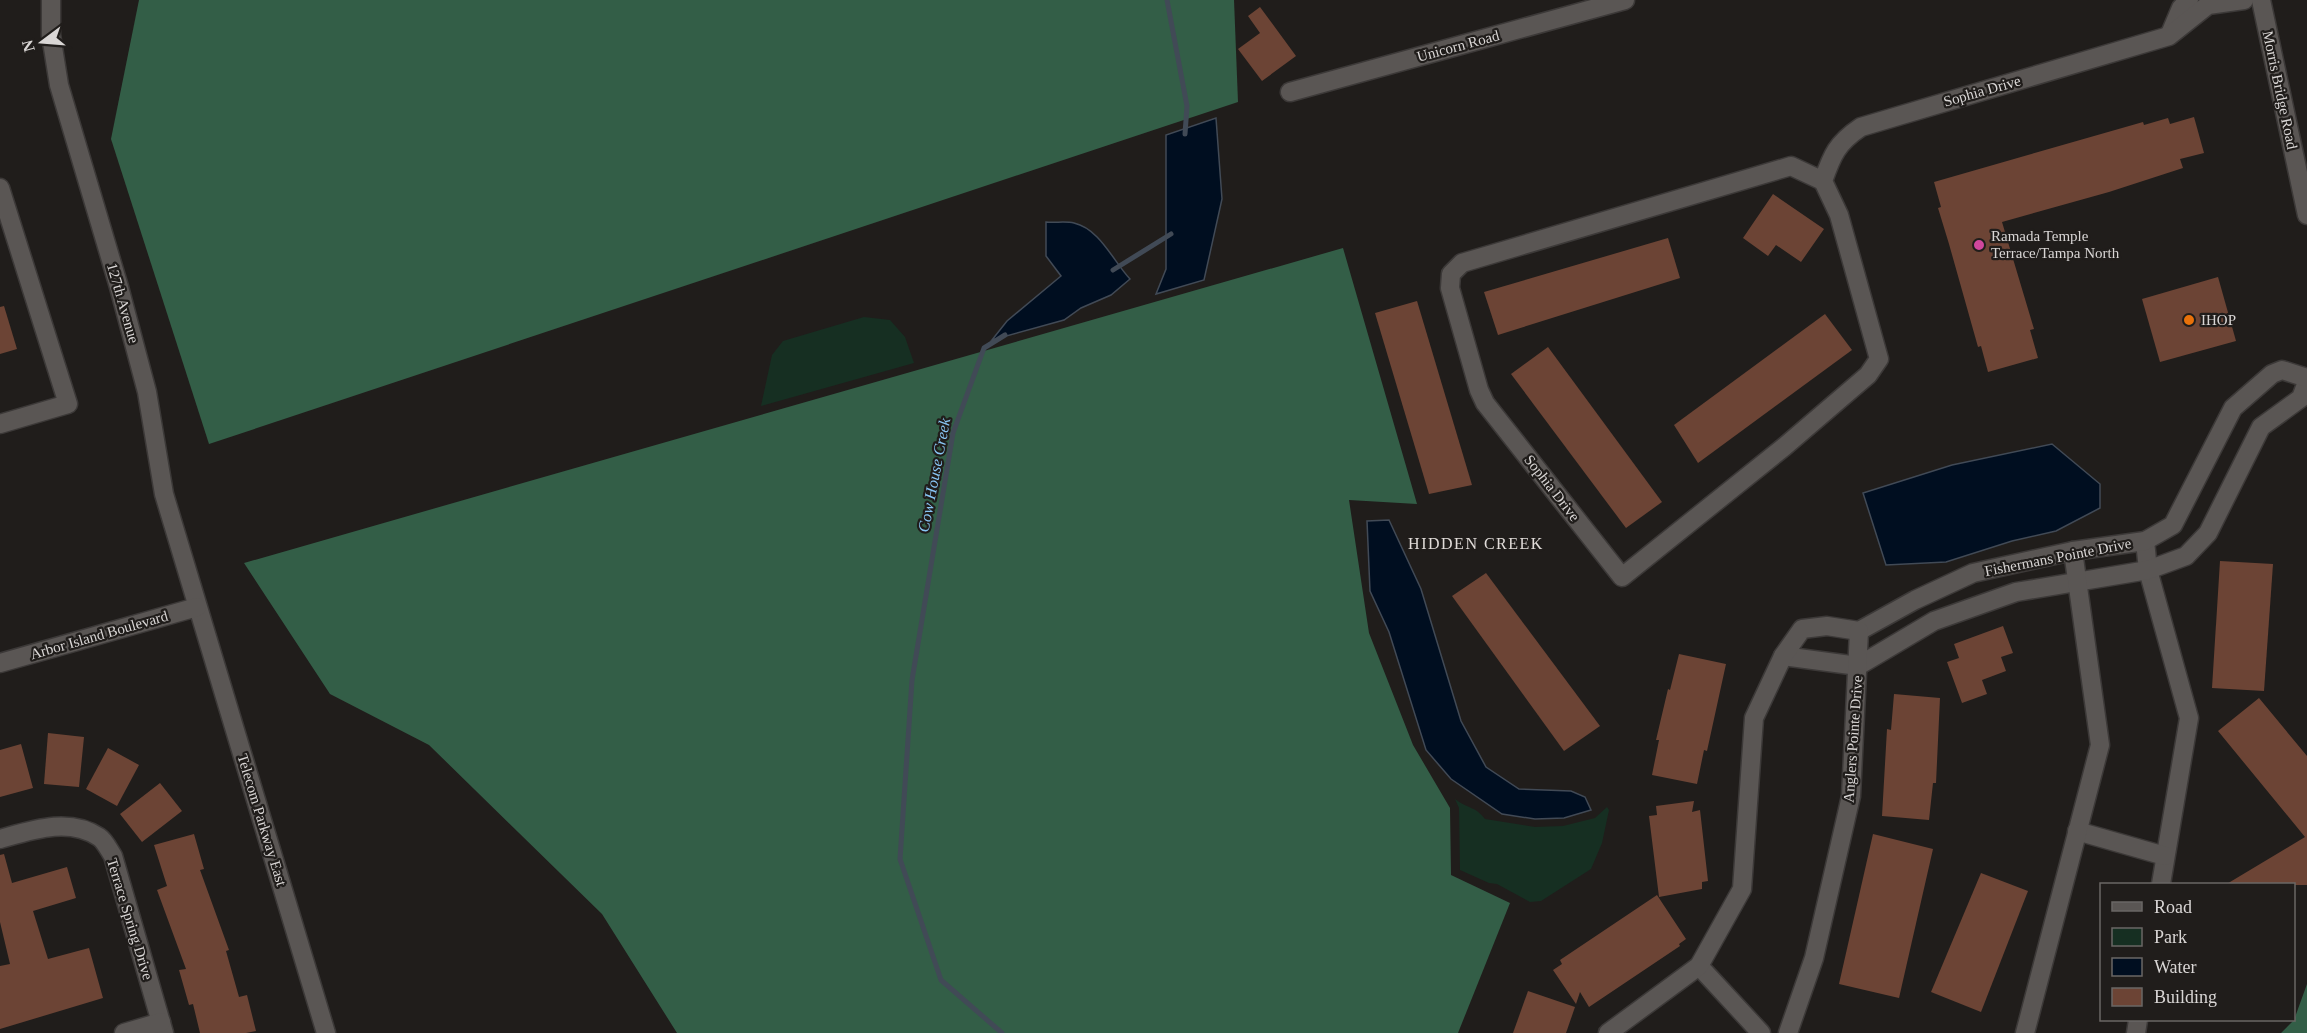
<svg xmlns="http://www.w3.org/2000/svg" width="2307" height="1033" font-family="Georgia,serif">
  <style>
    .green { fill: #162f22 }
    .forest { fill: #335e47 }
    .water { fill: #000e20; stroke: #414a56; stroke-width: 1.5 }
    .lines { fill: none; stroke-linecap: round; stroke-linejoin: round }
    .stream { stroke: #414a56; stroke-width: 5 }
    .building { fill: #6c4435 }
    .minor-casing { stroke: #3c3938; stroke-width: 21 }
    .minor { stroke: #5a5654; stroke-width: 18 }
    .hotel-dot { fill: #d1479c; stroke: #201d1b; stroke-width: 2 }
    .food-dot { fill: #e8710a; stroke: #201d1b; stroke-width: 2 }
    .labels { text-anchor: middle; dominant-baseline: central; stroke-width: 4.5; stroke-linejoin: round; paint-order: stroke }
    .street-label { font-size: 15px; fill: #d9d6d5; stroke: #201d1b }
    .poi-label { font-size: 15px; fill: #d9d6d5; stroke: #201d1b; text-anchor: start }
    .water-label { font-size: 16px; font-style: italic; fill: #89c6f5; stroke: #201d1b }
    .neighbourhood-label { font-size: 16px; letter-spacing: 1.5px; fill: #e1dcd9; stroke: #201d1b }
  </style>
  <rect width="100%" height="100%" fill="#201d1b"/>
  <g class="green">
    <path d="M 864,317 L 890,320 L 905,337 L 914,363 L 761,406 L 772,355 L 783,341 Z"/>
    <path d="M 1455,799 C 1468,809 1475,806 1485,819 L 1535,827 L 1563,826 L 1595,818 L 1607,807 L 1609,810 L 1602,843 L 1591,869 L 1541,901 L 1530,902 L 1497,884 L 1489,883 L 1460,870 L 1459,808 Z"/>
  </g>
  <g class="forest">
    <path d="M 139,0 L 1234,0 L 1238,102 L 209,444 L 111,139 Z"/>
    <path d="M 1343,248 L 1417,504 L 1349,500 L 1369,633 L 1413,745 L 1450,808 L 1451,875 L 1510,903 L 1458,1033 L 677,1033 L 602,914 L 429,745 L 330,694 L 244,563 Z"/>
    <path d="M 2307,984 L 2307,1033 L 2281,1033 L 2294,1020 Z"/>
  </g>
  <g class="water">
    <path d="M 1216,118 L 1222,199 L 1204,280 L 1156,294 L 1166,269 L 1166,135 Z"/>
    <path d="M 1046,222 C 1055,223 1066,221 1074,223 C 1100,229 1113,261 1130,279 L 1111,295 L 1081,308 L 1064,320 L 992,340 L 1007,321 L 1061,276 L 1046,256 Z"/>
    <path d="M 2052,444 L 2100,484 L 2100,508 L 2056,531 L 2012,541 L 1946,562 L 1886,565 L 1863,493 L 1952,465 Z"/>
    <path d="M 1389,520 L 1421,589 L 1461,721 L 1486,767 L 1519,789 L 1571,791 L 1585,797 L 1591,810 L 1564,818 L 1535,819 L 1502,814 L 1451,779 L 1426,750 L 1389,632 L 1370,591 L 1367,521 Z"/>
  </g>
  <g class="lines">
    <g class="stream">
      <path d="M 1167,0 L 1187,106 L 1185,134"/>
      <path d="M 1113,270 L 1171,234"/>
      <path d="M 1002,1033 L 941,980 L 900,859 L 912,680 L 953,433 L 984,348 L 1005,335"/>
    </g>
  </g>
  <g class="building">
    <path d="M 1260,7 L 1296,56 L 1262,81 L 1238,49 L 1260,33 L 1248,16 Z"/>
    <path d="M 2194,117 L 2204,153 L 2180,159 L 2183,168 L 2109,192 L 2002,222 L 2034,329 L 2030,330 L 2038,358 L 1988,372 L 1981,346 L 1978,347 L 1949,244 L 1938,208 L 1941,207 L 1934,182 L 2143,122 L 2144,125 L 2168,118 L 2170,124 Z"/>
    <path d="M 1773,194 L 1824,229 L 1801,262 L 1776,245 L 1768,256 L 1743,238 Z"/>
    <path d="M 1668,238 L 1680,278 L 1498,335 L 1484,292 Z"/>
    <path d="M 2218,277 L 2236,341 L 2160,362 L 2142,299 Z"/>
    <path d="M 1417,301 L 1472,485 L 1429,494 L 1375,313 Z"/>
    <path d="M 4,306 L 17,349 L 0,354 L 0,307 Z"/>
    <path d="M 1825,314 L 1852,350 L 1698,463 L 1674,425 Z"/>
    <path d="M 1548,347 L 1662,502 L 1626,528 L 1511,374 Z"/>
    <path d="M 2220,561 L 2273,564 L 2264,691 L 2212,688 Z"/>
    <path d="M 1486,573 L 1600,726 L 1564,751 L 1452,596 Z"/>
    <path d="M 2003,626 L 2013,653 L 2001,657 L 2006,671 L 1982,680 L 1987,694 L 1962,703 L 1947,662 L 1959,658 L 1954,644 Z"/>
    <path d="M 1679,654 L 1726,664 L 1707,751 L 1704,750 L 1697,784 L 1652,775 L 1659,740 L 1656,740 L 1668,689 L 1670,690 Z"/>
    <path d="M 1894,694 L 1940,698 L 1936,783 L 1933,783 L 1929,820 L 1882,816 L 1887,729 L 1891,730 Z"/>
    <path d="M 2259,698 L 2307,756 L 2307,885 L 2225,885 L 2305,837 L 2218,731 Z"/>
    <path d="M 48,733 L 84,737 L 79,787 L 44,784 Z"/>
    <path d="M 21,744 L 33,788 L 0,797 L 0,750 Z"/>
    <path d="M 108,748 L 139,765 L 117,806 L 86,789 Z"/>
    <path d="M 160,783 L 182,811 L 142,842 L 120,814 Z"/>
    <path d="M 1694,801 L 1692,812 L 1700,810 L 1708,881 L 1702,882 L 1702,889 L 1659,897 L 1649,816 L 1657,815 L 1656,806 Z"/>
    <path d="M 194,834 L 204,869 L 200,870 L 229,950 L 226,951 L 239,997 L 247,995 L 256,1031 L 246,1033 L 200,1033 L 193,1004 L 189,1005 L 179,970 L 186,969 L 157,890 L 167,886 L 154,845 Z"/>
    <path d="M 1873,834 L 1933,849 L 1899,998 L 1839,984 Z"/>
    <path d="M 4,854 L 12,883 L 67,867 L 76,898 L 33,911 L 48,959 L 89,948 L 103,998 L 0,1029 L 0,966 L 10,964 L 0,922 L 0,855 Z"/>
    <path d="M 1981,873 L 2028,891 L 1981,1012 L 1931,992 Z"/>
    <path d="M 1657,895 L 1686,939 L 1679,944 L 1680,946 L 1589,1007 L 1580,992 L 1576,1004 L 1553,970 L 1562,964 L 1560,960 Z"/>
    <path d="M 1528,991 L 1575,1007 L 1566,1033 L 1513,1033 Z"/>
  </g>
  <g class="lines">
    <g class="minor-casing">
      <g id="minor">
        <path d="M 51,0 L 51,35 L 59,85 L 119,287 L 147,392 L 164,494 L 326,1033"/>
        <path d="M 2261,0 L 2307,215"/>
        <path d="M 2170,34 L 2181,8 L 2189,0"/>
        <path d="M 1290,92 L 1625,0"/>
        <path d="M 1823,181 L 1839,215 L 1879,359 L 1868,375 L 1784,447 L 1622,577 L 1485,403 L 1479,390 L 1450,288 L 1451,274 L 1462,263 L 1791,166 L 1823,181 C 1832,155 1837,143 1861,127 L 2169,36 L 2208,5 L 2244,0"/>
        <path d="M 0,188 L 68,404 L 0,424"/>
        <path d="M 2145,541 L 2148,570 L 2189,718 L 2161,884"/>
        <path d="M 1783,656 L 1858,666"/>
        <path d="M 0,663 L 197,607"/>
        <path d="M 1858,666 L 1934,621 L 2016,592 L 2148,570 L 2186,556 L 2208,533 L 2261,427 L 2301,398 L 2307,382"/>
        <path d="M 2077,831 L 2165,856"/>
        <path d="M 0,839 C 32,830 69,817 99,837 C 105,841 109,850 113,856 L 164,1033"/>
        <path d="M 1699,966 L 1761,1033"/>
        <path d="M 124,1033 L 161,1022"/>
        <path d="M 1608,1033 L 1699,966 L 1742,889 L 1754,718 L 1783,656 L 1802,629 L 1827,626 L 1859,631 L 1915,600 L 1973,573 L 2073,551 L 2145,541 L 2173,525 L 2233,408 L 2272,374 L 2282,370 L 2307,378"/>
        <path d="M 1788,1033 L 1814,958 L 1851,796 L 1859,631"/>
        <path d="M 2025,1033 L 2100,745 L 2073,551"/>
        <path d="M 2136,1033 L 2138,1020"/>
      </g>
    </g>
    <use href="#minor" class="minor"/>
  </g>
  <circle class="hotel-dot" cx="1979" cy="245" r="6"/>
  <circle class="food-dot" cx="2189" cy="320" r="6"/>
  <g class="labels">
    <g class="street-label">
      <text transform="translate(1458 46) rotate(-15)">Unicorn Road</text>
      <text transform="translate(2280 90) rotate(78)">Morris Bridge Road</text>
      <text transform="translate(1982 91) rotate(-16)">Sophia Drive</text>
      <text transform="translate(123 303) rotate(74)">127th Avenue</text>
      <text transform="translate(1552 488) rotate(52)">Sophia Drive</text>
      <text transform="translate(2058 557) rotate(-11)">Fishermans Pointe Drive</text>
      <text transform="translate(99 635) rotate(-16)">Arbor Island Boulevard</text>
      <text transform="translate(1853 739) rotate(-86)">Anglers Pointe Drive</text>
      <text transform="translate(262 820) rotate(73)">Telecom Parkway East</text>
      <text transform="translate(130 919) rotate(73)">Terrace Spring Drive</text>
    </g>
    <g class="poi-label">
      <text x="1991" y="236">Ramada Temple<tspan x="1991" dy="17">Terrace/Tampa North</tspan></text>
      <text x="2201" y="320">IHOP</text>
    </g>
    <g class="water-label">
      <text transform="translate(934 475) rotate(-79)">Cow House Creek</text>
    </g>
    <g class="neighbourhood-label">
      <text x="1476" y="543">HIDDEN CREEK</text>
    </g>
  </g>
  <rect x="2100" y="883" width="195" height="138" fill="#201d1b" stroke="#6a6765" stroke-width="1.5"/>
  <rect x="2112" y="902" width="30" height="9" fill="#5a5654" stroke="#6a6765" stroke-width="1.5"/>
  <text x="2154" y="913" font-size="18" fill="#d9d6d5">Road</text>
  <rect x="2112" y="928" width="30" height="18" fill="#162f22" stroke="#6a6765" stroke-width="1.5"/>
  <text x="2154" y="943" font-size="18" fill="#d9d6d5">Park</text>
  <rect x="2112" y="958" width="30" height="18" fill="#000e20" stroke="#6a6765" stroke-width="1.5"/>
  <text x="2154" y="973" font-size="18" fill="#d9d6d5">Water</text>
  <rect x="2112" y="988" width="30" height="18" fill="#6c4435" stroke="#6a6765" stroke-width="1.5"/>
  <text x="2154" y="1003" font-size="18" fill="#d9d6d5">Building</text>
  <g transform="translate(42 42) rotate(254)" stroke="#201d1b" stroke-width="4.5" paint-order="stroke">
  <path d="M0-4.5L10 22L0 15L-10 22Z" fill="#d9d6d5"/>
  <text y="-9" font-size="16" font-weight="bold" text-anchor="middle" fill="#d9d6d5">N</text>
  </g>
</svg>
